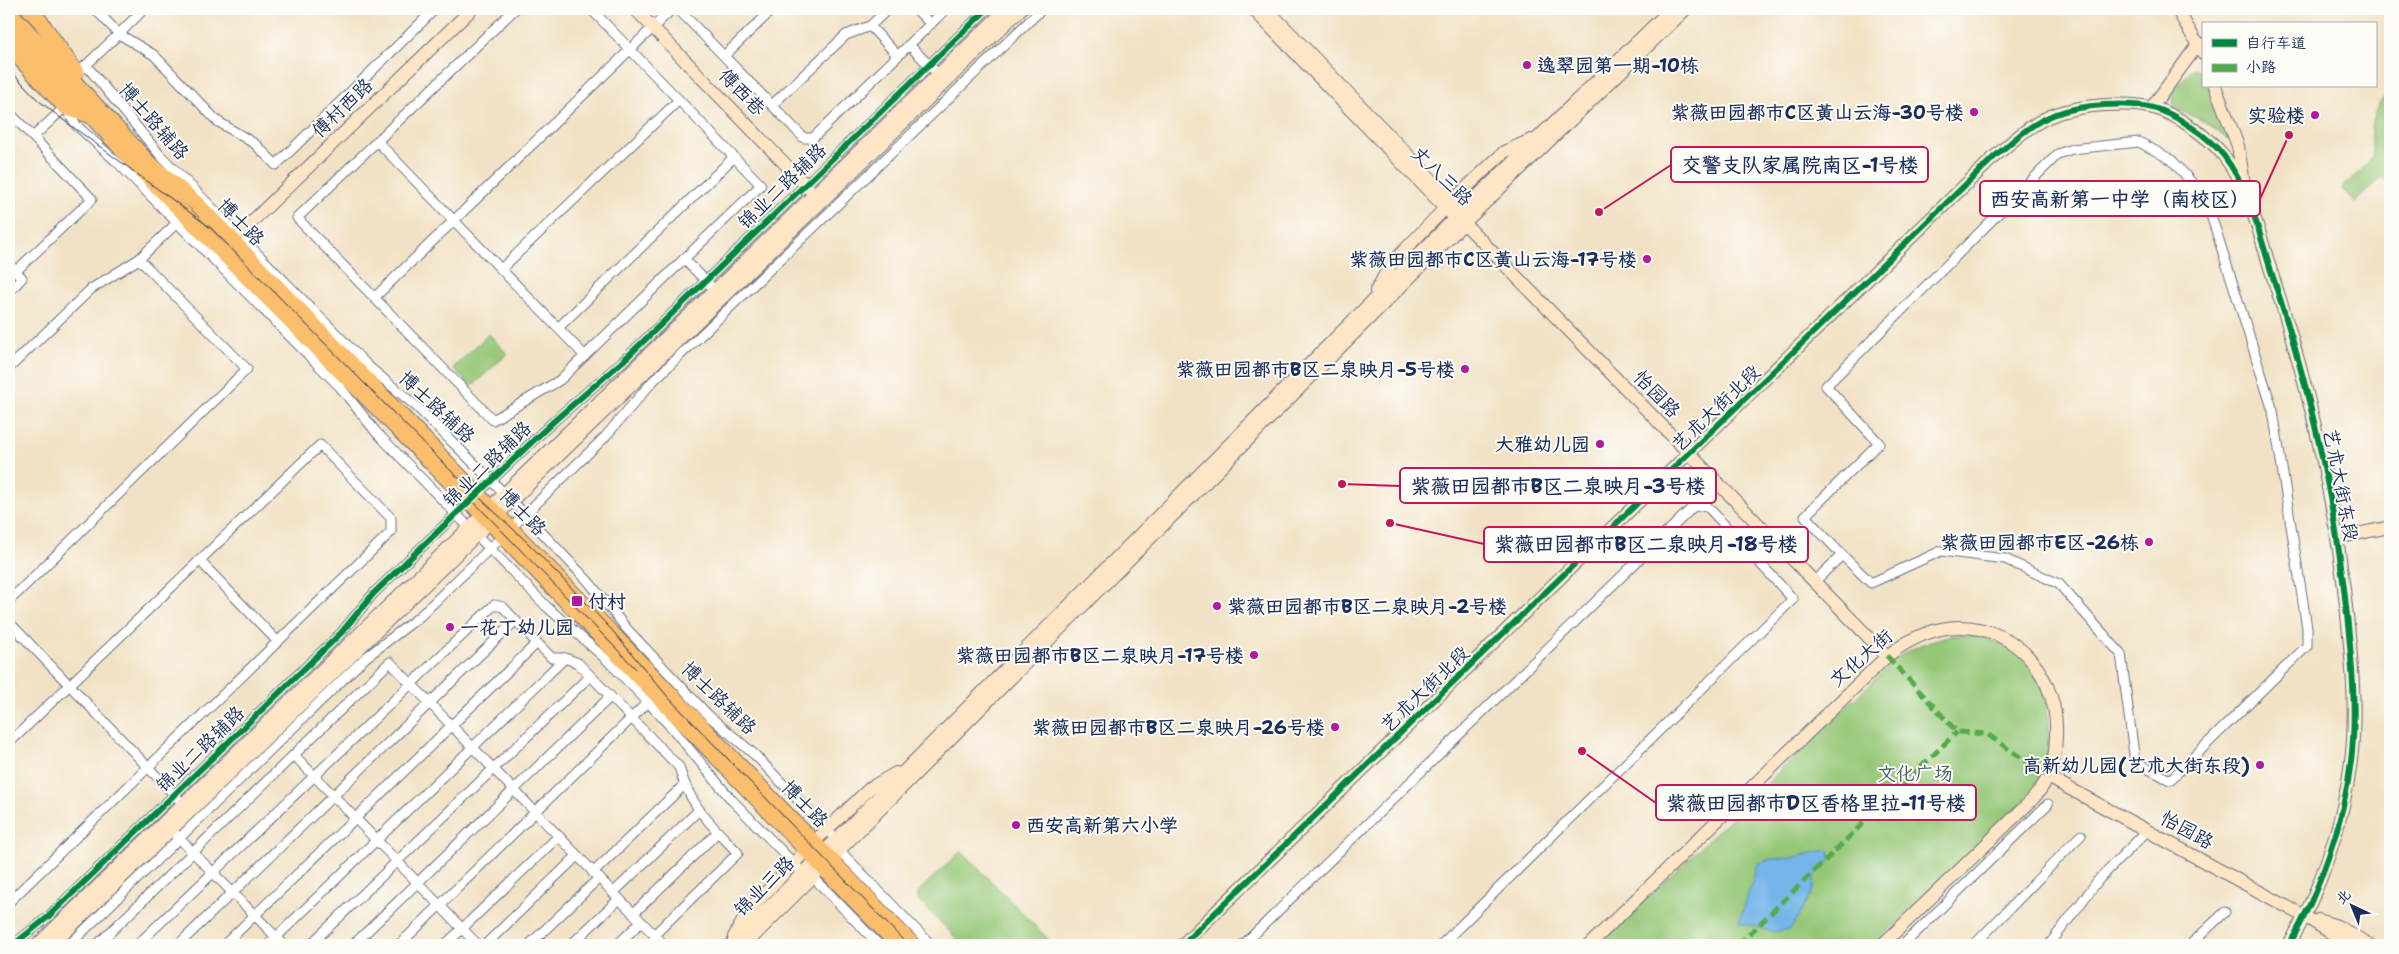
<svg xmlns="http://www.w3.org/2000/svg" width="2399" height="954" font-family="'Shantell Sans','LXGW WenKai TC',sans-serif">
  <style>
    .green { fill: #95c777; stroke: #587b6a }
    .water { fill: #75b5e9; stroke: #4872a4 }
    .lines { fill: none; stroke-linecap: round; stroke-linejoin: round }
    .street-casing { stroke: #666e82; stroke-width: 11 }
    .secondary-casing { stroke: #666e82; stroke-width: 14 }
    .primary-casing { stroke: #666e82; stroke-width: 17 }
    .street { stroke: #fff; stroke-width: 9 }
    .secondary { stroke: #fde5c5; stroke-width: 12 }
    .primary { stroke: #fabe6d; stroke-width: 15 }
    .tram { stroke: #1b2f5e; stroke-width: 1 }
    .quiet { stroke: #52ab49; stroke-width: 5; stroke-dasharray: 10 5; stroke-linecap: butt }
    .cycleway-casing { stroke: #fdfcf7; stroke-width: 9 }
    .cycleway { stroke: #00873e; stroke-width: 6 }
    .poi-dot { fill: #b5179e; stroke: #fdfcf7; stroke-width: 2 }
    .labels { text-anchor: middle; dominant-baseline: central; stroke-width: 4; stroke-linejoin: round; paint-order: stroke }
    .poi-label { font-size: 19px; font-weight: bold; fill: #1b2f5e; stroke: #fdfcf7; text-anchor: end }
    .street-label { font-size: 19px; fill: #1b2f5e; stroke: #fdfcf7 }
    .park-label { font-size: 19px; fill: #405d66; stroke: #fdfcf7 }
    .leader { fill: none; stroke: #c2185b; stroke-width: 2 }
    .callout-dot { fill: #c2185b; stroke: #fdfcf7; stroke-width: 2 }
    .callout { fill: #fdfcf7; stroke: #c2185b; stroke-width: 2 }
    .callout-label { font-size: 20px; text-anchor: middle; font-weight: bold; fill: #1b2f5e }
  </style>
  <rect width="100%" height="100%" fill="#fdfcf7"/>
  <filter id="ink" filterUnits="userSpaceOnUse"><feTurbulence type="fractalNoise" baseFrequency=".02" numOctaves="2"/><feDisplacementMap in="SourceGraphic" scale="10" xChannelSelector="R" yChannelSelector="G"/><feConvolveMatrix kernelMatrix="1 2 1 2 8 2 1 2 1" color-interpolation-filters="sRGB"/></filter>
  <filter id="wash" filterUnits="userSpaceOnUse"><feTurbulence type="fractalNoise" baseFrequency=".0096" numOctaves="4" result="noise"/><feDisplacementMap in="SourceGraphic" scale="20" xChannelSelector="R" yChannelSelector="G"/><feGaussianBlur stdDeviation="1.12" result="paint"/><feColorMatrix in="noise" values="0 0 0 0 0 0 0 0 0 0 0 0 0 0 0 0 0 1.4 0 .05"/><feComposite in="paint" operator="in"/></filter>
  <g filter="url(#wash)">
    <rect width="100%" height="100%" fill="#f2e2c5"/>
    <g class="green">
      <path d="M 2193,69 L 2201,70 L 2203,86 L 2208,86 L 2229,140 C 2219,133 2210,125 2199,119 C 2193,115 2184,114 2178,109 C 2163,96 2184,78 2193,69 Z"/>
      <path d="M 2390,91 L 2390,185 L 2382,177 L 2355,202 L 2341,188 C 2351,179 2366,168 2372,156 C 2374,152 2372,146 2371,141 C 2369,120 2376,105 2390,91 Z"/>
      <path d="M 489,334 L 507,354 L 471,387 L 453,368 Z"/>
      <path d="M 1957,635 C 2016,635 2050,674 2049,732 C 2049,744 2049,758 2044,769 C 2038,782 2029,793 2021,804 L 1873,945 L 1599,945 L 1898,657 C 1917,645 1935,638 1957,635 Z"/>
      <path d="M 961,851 L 1054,945 L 963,945 L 918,900 L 918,892 Z"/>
    </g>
    <path class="water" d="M 1820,851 L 1830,851 L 1830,861 L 1814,877 L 1814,889 L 1791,929 L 1774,932 L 1739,922 L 1758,864 L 1770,859 L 1792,858 Z"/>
  </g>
  <g filter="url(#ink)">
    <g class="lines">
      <g class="street-casing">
        <g id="street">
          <path d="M 95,9 L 119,34 L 144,9"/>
          <path d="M 515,9 L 297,218 L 493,420 L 560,380 L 684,259 L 710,285"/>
          <path d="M 591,9 L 761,185 L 684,259"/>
          <path d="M 678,9 L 804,138 L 813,138 L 946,9"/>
          <path d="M 916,9 L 931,24"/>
          <path d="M 870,26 L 898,56"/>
          <path d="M 909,45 L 933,69"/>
          <path d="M 724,56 L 773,9"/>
          <path d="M 86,65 L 160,155 L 369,367 L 417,407 L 512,501 L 588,581 L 627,629 L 709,716 L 755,755 L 827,830 L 837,840 L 840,851 L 931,945"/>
          <path d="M 82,69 L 119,34 L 154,55 L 217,121 L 255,144 L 276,165 L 435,9"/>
          <path d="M 772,105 L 846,35 L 870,26 L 888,9"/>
          <path d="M 9,112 L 33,137 L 65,107 L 76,125 L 118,163 L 340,387 L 376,432 L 546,606 L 608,661 L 648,702 L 672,728 L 730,798 L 803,873 L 813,877 L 879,945"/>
          <path d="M 377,141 L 585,356"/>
          <path d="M 9,264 L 22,278 L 9,292"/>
          <path d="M 501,269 L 679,100"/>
          <path d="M 16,271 L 92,199 L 33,137"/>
          <path d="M 375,297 L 672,9"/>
          <path d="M 558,328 L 734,157"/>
          <path d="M 9,368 L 91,289 L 139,259 L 182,218"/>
          <path d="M 200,561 L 278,642"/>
          <path d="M 1815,581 L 1842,555 L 1871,583 L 1941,551 L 2005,559 L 2059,584 L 2121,654 L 2135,762 L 2170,780 L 2307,646 L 2307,628 L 2273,411 L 2211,215 L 2202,198 L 2193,184 L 2172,160 L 2139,142 L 2072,149 L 2058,154 L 1826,386 L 1879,443 L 1805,516 L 1842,555"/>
          <path d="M 9,601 L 247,369 L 139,259"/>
          <path d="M 9,622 L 187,808"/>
          <path d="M 537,643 L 552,658 L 565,658 L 578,663 L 679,767 C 690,807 711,824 738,853 L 654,935"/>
          <path d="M 9,743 L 320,445 L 391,518 L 391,532 L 9,902"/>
          <path d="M 294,755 L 478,945"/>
          <path d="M 175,834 L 284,945"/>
          <path d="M 593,873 L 684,785"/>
          <path d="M 613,893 L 698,811"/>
          <path d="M 633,914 L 718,832"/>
          <path d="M 13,945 L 48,917 L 341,633 L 374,593 L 456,514 L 554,421 L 623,361 L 987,9"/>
          <path d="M 69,945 L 365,658 L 419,617 L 605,437 L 652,382 L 1042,9"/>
          <path d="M 97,945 L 390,662 L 664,945"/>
          <path d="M 137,945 L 494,605 L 503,607 L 537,643 L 224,945"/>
          <path d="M 178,945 L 515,621"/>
          <path d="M 268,945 L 565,658"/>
          <path d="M 310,945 L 590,676"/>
          <path d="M 353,945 L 610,697"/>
          <path d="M 399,945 L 648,702"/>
          <path d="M 445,945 L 559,836"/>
          <path d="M 485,945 L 577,856"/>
          <path d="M 529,945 L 599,878"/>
          <path d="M 571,945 L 619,899"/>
          <path d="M 617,945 L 641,922"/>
          <path d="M 1243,945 L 1693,507 L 1706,505 L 1793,599 L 1441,945"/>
          <path d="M 1903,945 L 2048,804"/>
          <path d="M 1974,945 L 2081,835"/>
          <path d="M 2049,945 L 2100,878 L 2148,830"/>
          <path d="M 2190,945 L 2225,912"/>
        </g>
      </g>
      <g class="secondary-casing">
        <g id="secondary">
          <path d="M 635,9 L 819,199"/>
          <path d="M 1253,9 L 1455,218 L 1464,223 L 1887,656"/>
          <path d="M 1267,9 L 1462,211 L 1463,218"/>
          <path d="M 2177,9 L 2203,54"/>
          <path d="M 2215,86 L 2238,146 L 2244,184"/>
          <path d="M 2152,107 L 2199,43"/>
          <path d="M 238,235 L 472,9"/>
          <path d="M 1376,291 L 1391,264 L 1452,201 L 1504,152 L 1531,140"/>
          <path d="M 2337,538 L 2390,527"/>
          <path d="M 2050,778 L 2306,917 L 2350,945"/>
          <path d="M 2318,920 L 2337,926 L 2370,945"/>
          <path d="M 734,937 L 749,910 L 814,842 L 870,788 L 896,773"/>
          <path d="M 37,945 L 1006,9"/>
          <path d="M 52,945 L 1021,9"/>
          <path d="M 731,945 L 1455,218 L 1671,9"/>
          <path d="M 745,945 L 1464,223 L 1686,9"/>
          <path d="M 1182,945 L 1994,157 C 2013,141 2032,122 2056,114 C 2080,105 2129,101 2153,108 C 2175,113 2210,138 2224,156 C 2249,189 2259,232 2271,271 C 2308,382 2335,498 2347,615 C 2352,663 2357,713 2351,761 C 2344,821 2319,894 2289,945"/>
          <path d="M 1589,945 L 1887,656 C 1908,640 1932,627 1959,627 C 2019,627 2059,679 2056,736 C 2055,764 2051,779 2031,801 L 1882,945"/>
        </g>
      </g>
      <g class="primary-casing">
        <g id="primary">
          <path d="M 29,9 L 41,22 L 76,72"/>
          <path d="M 9,11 L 149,163 L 197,204 L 913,945"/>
          <path d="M 9,26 L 136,165 L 483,515 L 898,945"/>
          <path d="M 9,47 L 65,107 L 88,115"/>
        </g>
      </g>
      <use href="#street" class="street"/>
      <use href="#secondary" class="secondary"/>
      <use href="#primary" class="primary"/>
      <g class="tram">
        <path d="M 9,69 L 38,100 L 62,119 L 211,228 L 449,469 L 528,543 L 611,629 L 668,697 L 908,945"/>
        <path d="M 474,502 L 636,669"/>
      </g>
      <g class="quiet">
        <path d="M 1887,656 L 1957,732 L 1987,734 L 2050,778"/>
        <path d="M 1738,945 L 1957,732"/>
      </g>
      <g class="cycleway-casing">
        <g id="cycleway">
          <path d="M 13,945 L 48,917 L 341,633 L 374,593 L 456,514 L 554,421 L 623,361 L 987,9"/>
          <path d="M 1182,945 L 1994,157 C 2013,141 2032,122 2056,114 C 2080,105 2129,101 2153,108 C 2175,113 2210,138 2224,156 C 2249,189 2259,232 2271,271 C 2308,382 2335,498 2347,615 C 2352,663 2357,713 2351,761 C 2344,821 2319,894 2289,945"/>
        </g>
      </g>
      <use href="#cycleway" class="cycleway"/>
    </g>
  </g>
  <g class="poi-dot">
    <circle cx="1527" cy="65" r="5"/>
    <circle cx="1974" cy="112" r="5"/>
    <circle cx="2315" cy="115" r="5"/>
    <circle cx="1647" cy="259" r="5"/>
    <circle cx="1465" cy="369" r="5"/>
    <circle cx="1600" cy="444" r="5"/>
    <circle cx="2149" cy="542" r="5"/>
    <rect x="571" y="595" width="12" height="12" rx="2.5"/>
    <circle cx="1217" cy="606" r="5"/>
    <circle cx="450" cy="627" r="5"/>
    <circle cx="1254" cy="655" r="5"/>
    <circle cx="1335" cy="727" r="5"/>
    <circle cx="2260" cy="765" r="5"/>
    <circle cx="1016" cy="825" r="5"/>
  </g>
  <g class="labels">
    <g class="poi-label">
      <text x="1537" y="65" text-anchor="start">逸翠园第一期-10栋</text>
      <text x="1964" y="112">紫薇田园都市C区黄山云海-30号楼</text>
      <text x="2305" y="115">实验楼</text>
      <text x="1637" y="259">紫薇田园都市C区黄山云海-17号楼</text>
      <text x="1455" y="369">紫薇田园都市B区二泉映月-5号楼</text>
      <text x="1590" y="444">大雅幼儿园</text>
      <text x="2139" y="542">紫薇田园都市E区-26栋</text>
      <text x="588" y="601" text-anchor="start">付村</text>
      <text x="1227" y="606" text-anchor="start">紫薇田园都市B区二泉映月-2号楼</text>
      <text x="460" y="627" text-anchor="start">一花丁幼儿园</text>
      <text x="1244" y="655">紫薇田园都市B区二泉映月-17号楼</text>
      <text x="1325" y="727">紫薇田园都市B区二泉映月-26号楼</text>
      <text x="2250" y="765">高新幼儿园(艺术大街东段)</text>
      <text x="1026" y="825" text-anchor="start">西安高新第六小学</text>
    </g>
    <g class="street-label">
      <text transform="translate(742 92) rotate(46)">傅西巷</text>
      <text transform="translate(342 108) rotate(-44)">傅村西路</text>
      <text transform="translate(154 121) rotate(49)">博士路辅路</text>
      <text transform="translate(1442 176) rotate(44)">丈八三路</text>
      <text transform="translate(782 186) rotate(-44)">锦业二路辅路</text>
      <text transform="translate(241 222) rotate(46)">博士路</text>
      <text transform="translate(1657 394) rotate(46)">怡园路</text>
      <text transform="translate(437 407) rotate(43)">博士路辅路</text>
      <text transform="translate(1716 408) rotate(-44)">艺术大街北段</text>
      <text transform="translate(487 464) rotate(-44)">锦业二路辅路</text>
      <text transform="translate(2341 485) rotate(79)">艺术大街东段</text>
      <text transform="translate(523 512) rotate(46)">博士路</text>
      <text transform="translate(1861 658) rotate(-41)">文化大街</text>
      <text transform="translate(1425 689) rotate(-44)">艺术大街北段</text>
      <text transform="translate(719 698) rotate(44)">博士路辅路</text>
      <text transform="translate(200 749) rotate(-44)">锦业二路辅路</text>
      <text transform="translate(805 804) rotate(46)">博士路</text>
      <text transform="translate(2187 830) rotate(29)">怡园路</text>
      <text transform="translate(764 886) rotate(-45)">锦业三路</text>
    </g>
    <g class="park-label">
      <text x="1915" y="773">文化广场</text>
    </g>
  </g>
  <path class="leader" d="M1599 212L1671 165M2289 135L2260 199M1342 484L1400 486M1390 523L1484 544M1582 751L1656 803"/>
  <g class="callout-dot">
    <circle cx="1599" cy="212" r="5"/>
    <circle cx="2289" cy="135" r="5"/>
    <circle cx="1342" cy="484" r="5"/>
    <circle cx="1390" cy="523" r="5"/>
    <circle cx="1582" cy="751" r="5"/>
  </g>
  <g class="callout">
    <rect x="1671" y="147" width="257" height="35" rx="5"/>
    <rect x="1980" y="181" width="280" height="35" rx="5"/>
    <rect x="1400" y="468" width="316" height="35" rx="5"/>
    <rect x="1484" y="527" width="324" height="35" rx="5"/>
    <rect x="1656" y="785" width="320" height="35" rx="5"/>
  </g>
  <g class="callout-label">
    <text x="1800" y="172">交警支队家属院南区-1号楼</text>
    <text x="2120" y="206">西安高新第一中学（南校区）</text>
    <text x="1558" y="493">紫薇田园都市B区二泉映月-3号楼</text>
    <text x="1646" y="551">紫薇田园都市B区二泉映月-18号楼</text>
    <text x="1816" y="810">紫薇田园都市D区香格里拉-11号楼</text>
  </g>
  <rect width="2399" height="954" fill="none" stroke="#fdfcf7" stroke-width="30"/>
  <rect x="2202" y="22" width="175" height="65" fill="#fdfcf7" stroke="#a3aaba"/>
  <rect x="2212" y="39" width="25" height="8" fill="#00873e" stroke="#a3aaba"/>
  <text x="2246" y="48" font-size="15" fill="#1b2f5e">自行车道</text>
  <rect x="2212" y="64" width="25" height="8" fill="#52ab49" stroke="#a3aaba"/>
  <text x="2246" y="72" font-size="15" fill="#1b2f5e">小路</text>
  <g transform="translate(2352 906) rotate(316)" stroke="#fdfcf7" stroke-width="4" paint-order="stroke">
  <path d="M0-4L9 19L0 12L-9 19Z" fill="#1b2f5e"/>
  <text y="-8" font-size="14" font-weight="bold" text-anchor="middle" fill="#1b2f5e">北</text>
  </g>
</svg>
